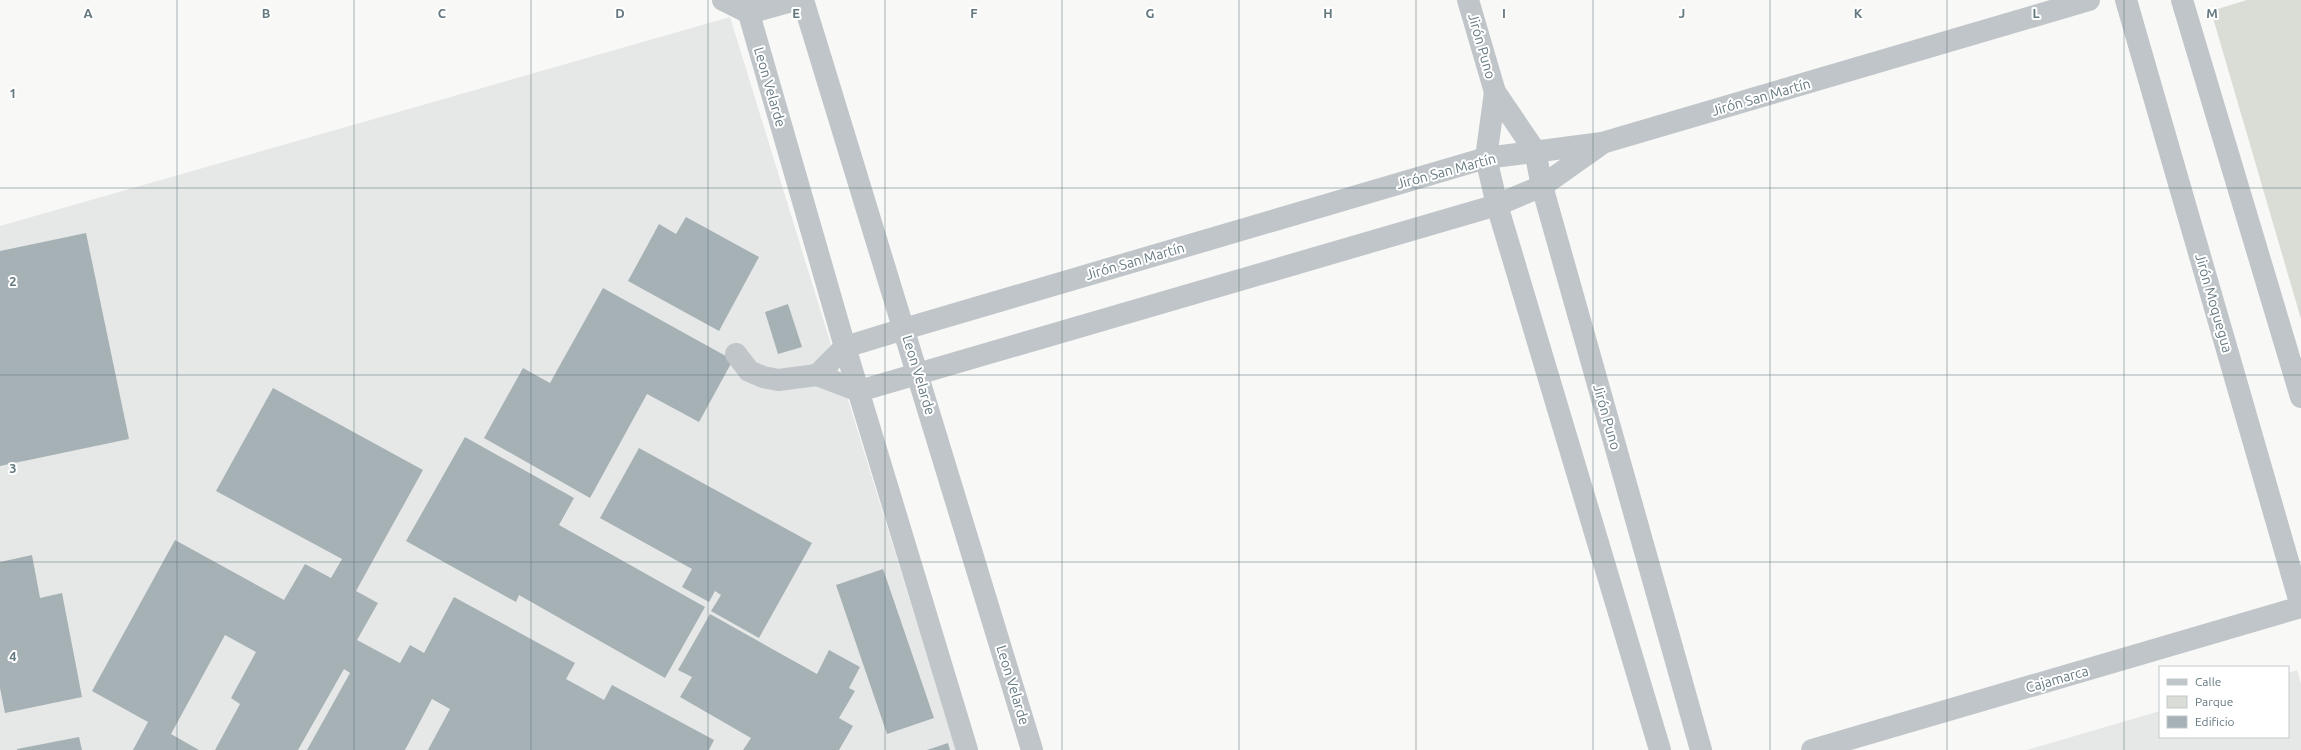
<svg xmlns="http://www.w3.org/2000/svg" width="2301" height="750" font-family="Ubuntu,sans-serif">
  <style>
    .built { fill: #e6e8e7 }
    .green { fill: #d9ddd5 }
    .building { fill: #a6b1b5 }
    .lines { fill: none; stroke-linecap: round; stroke-linejoin: round }
    .minor { stroke: #bfc5c8; stroke-width: 22 }
    .grid { fill: none; stroke: #647880; stroke-width: 1; stroke-opacity: 0.55 }
    .labels { text-anchor: middle; dominant-baseline: central; stroke-width: 4; stroke-linejoin: round; paint-order: stroke }
    .street-label { font-size: 14px; fill: #647880; stroke: #fff }
    .grid-label { font-size: 13px; text-anchor: middle; font-weight: bold; fill: #647880; stroke: #fff; stroke-width: 4; stroke-linejoin: round; paint-order: stroke }
  </style>
  <rect width="100%" height="100%" fill="#f8f8f6"/>
  <g class="built">
    <path d="M 730,17 L 956,750 L 0,750 L 0,226 Z"/>
    <path d="M 2297,670 L 2301,684 L 2301,750 L 2027,750 L 2160,711 L 2160,737 L 2288,737 L 2288,673 Z"/>
  </g>
  <path class="green" d="M 2247,0 L 2301,0 L 2301,319 L 2211,11 Z"/>
  <g class="building">
    <path d="M 686,217 L 759,257 L 719,331 L 628,281 L 659,224 L 676,234 Z"/>
    <path d="M 86,233 L 129,439 L 0,466 L 0,251 Z"/>
    <path d="M 603,288 L 733,360 L 699,422 L 647,394 L 590,498 L 484,438 L 523,368 L 550,383 Z"/>
    <path d="M 788,304 L 802,347 L 778,354 L 765,312 Z"/>
    <path d="M 273,388 L 423,470 L 356,591 L 378,603 L 357,640 L 400,663 L 410,645 L 424,653 L 454,597 L 575,663 L 566,679 L 604,700 L 612,685 L 714,740 L 709,750 L 428,750 L 450,709 L 432,699 L 405,750 L 307,750 L 350,673 L 344,669 L 298,750 L 215,750 L 240,704 L 231,698 L 256,652 L 225,635 L 171,734 L 199,750 L 133,750 L 148,722 L 92,691 L 175,540 L 284,600 L 305,564 L 331,578 L 342,559 L 216,491 Z"/>
    <path d="M 465,437 L 574,498 L 559,525 L 705,607 L 665,678 L 519,595 L 516,602 L 406,541 Z"/>
    <path d="M 639,448 L 812,543 L 759,638 L 711,611 L 721,595 L 715,591 L 709,602 L 682,587 L 692,569 L 600,518 Z"/>
    <path d="M 32,555 L 40,598 L 62,593 L 82,697 L 5,713 L 0,688 L 0,562 Z"/>
    <path d="M 883,569 L 934,718 L 887,734 L 836,585 Z"/>
    <path d="M 710,614 L 817,674 L 829,650 L 860,667 L 849,688 L 855,691 L 839,718 L 853,726 L 839,750 L 743,750 L 751,738 L 680,697 L 692,677 L 678,670 Z"/>
    <path d="M 79,737 L 82,750 L 17,750 L 17,749 Z"/>
    <path d="M 948,743 L 950,750 L 927,750 Z"/>
  </g>
  <g class="lines">
    <g class="minor">
      <path d="M 723,0 L 749,13 L 796,0"/>
      <path d="M 745,0 L 845,347 L 967,750"/>
      <path d="M 803,0 L 1032,750"/>
      <path d="M 1468,0 L 1495,92 L 1535,151 L 1542,186 L 1701,750"/>
      <path d="M 2126,0 L 2301,606"/>
      <path d="M 2182,0 L 2301,397"/>
      <path d="M 1495,92 L 1486,158 L 1497,205 L 1660,750"/>
      <path d="M 736,354 L 749,371 L 763,377 L 778,380 L 817,375 L 859,391 L 1497,205 L 1542,186 L 1600,145"/>
      <path d="M 817,375 L 845,347 L 904,329 L 1486,158 L 1602,143 L 2089,0"/>
      <path d="M 1812,750 L 2301,607"/>
    </g>
  </g>
  <path class="grid" d="M 177,0 L 177,750M 354,0 L 354,750M 531,0 L 531,750M 708,0 L 708,750M 885,0 L 885,750M 1062,0 L 1062,750M 1239,0 L 1239,750M 1416,0 L 1416,750M 1593,0 L 1593,750M 1770,0 L 1770,750M 1947,0 L 1947,750M 2124,0 L 2124,750M 0,188 L 2301,188M 0,375 L 2301,375M 0,562 L 2301,562"/>
  <g class="labels">
    <g class="street-label">
      <text transform="translate(1482 46) rotate(74)">Jirón Puno</text>
      <text transform="translate(770 87) rotate(74)">Leon Velarde</text>
      <text transform="translate(1761 97) rotate(-16)">Jirón San Martín</text>
      <text transform="translate(1446 171) rotate(-15)">Jirón San Martín</text>
      <text transform="translate(1135 261) rotate(-16)">Jirón San Martín</text>
      <text transform="translate(2214 303) rotate(74)">Jirón Moquegua</text>
      <text transform="translate(919 375) rotate(73)">Leon Velarde</text>
      <text transform="translate(1607 417) rotate(74)">Jirón Puno</text>
      <text transform="translate(2057 679) rotate(-16)">Cajamarca</text>
      <text transform="translate(1013 685) rotate(73)">Leon Velarde</text>
    </g>
  </g>
  <g class="grid-label">
    <text x="88" y="18">A</text>
    <text x="266" y="18">B</text>
    <text x="442" y="18">C</text>
    <text x="620" y="18">D</text>
    <text x="796" y="18">E</text>
    <text x="974" y="18">F</text>
    <text x="1150" y="18">G</text>
    <text x="1328" y="18">H</text>
    <text x="1504" y="18">I</text>
    <text x="1682" y="18">J</text>
    <text x="1858" y="18">K</text>
    <text x="2036" y="18">L</text>
    <text x="2212" y="18">M</text>
    <text x="13" y="98">1</text>
    <text x="13" y="286">2</text>
    <text x="13" y="473">3</text>
    <text x="13" y="661">4</text>
  </g>
  <rect x="2159" y="666" width="130" height="72" fill="#ffffff" stroke="#c1c9cc"/>
  <rect x="2167" y="679" width="20" height="6" fill="#bfc5c8" stroke="#c1c9cc"/>
  <text x="2195" y="686" font-size="12" fill="#647880">Calle</text>
  <rect x="2167" y="696" width="20" height="12" fill="#d9ddd5" stroke="#c1c9cc"/>
  <text x="2195" y="706" font-size="12" fill="#647880">Parque</text>
  <rect x="2167" y="716" width="20" height="12" fill="#a6b1b5" stroke="#c1c9cc"/>
  <text x="2195" y="726" font-size="12" fill="#647880">Edificio</text>
</svg>
